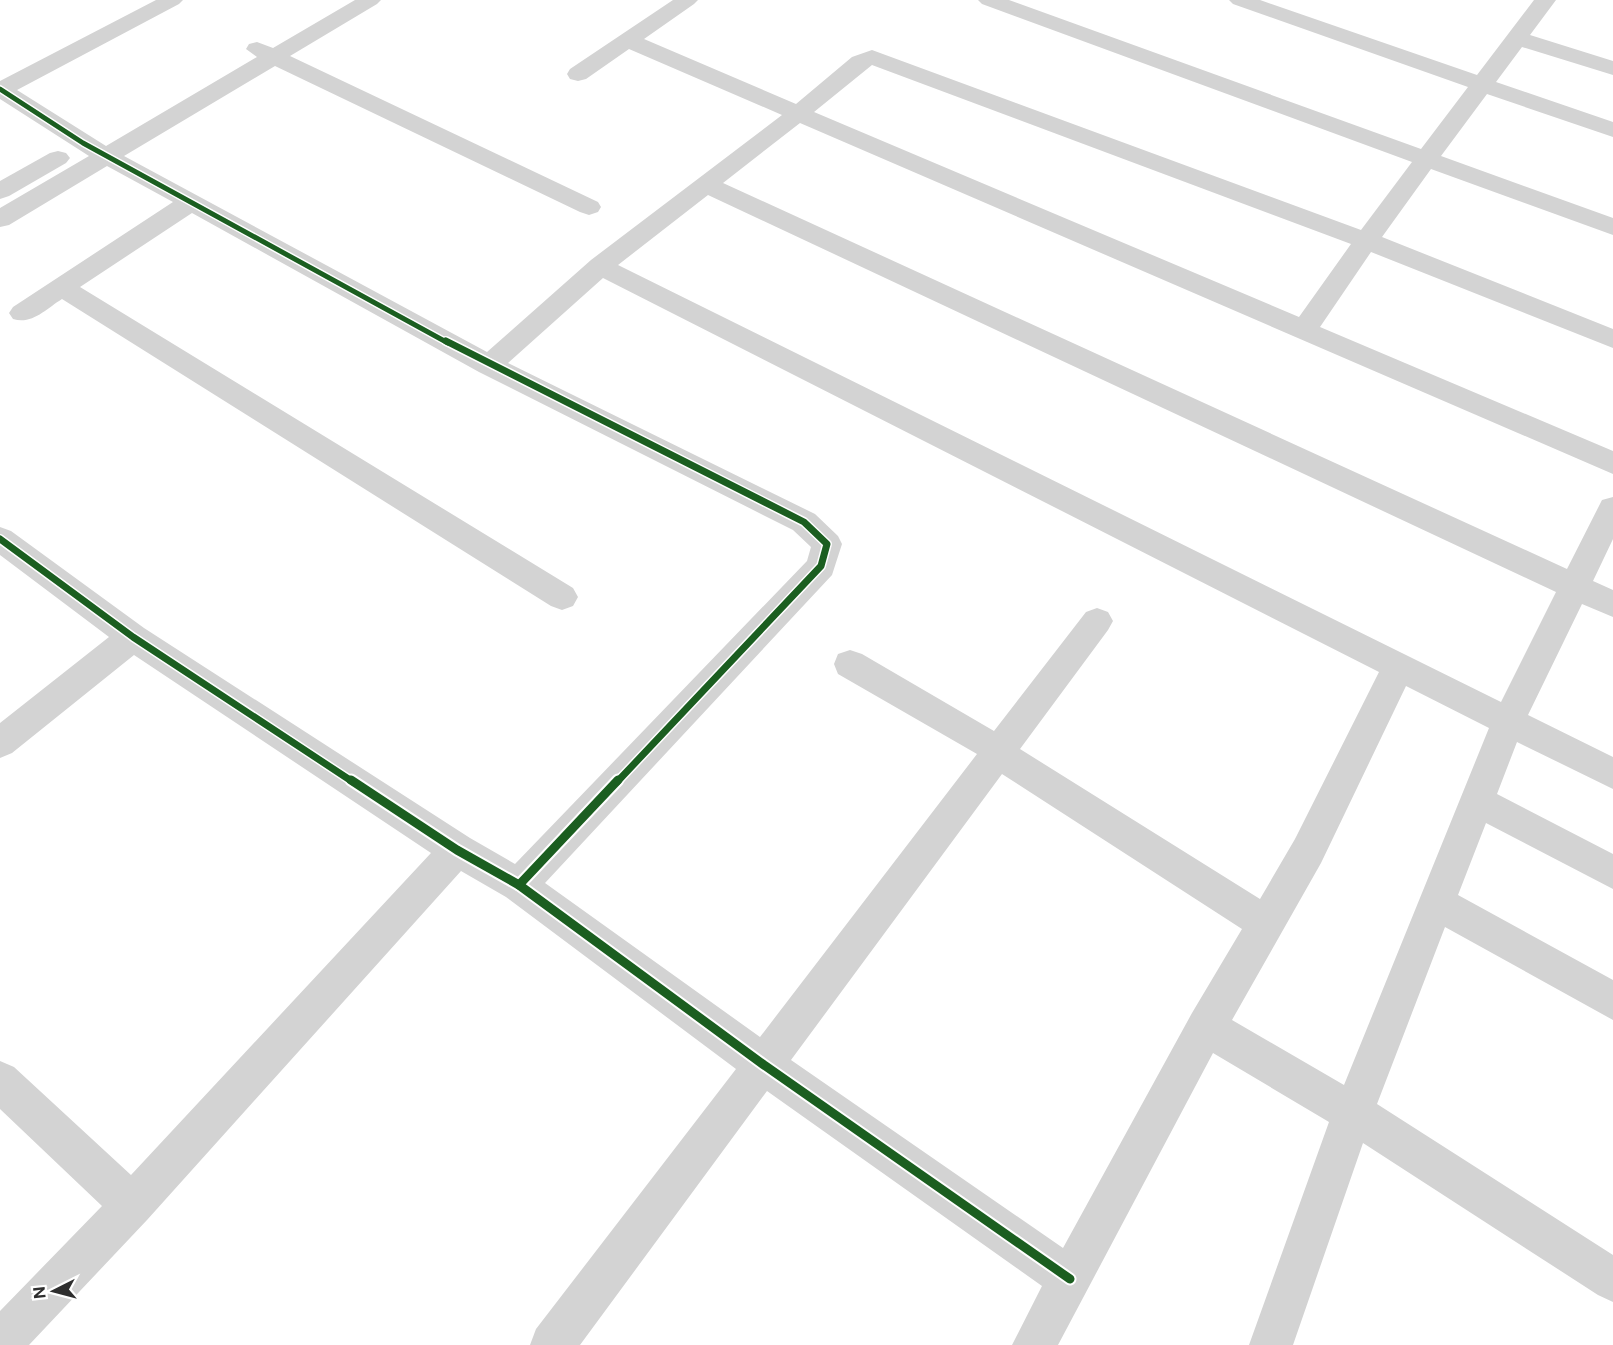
<svg xmlns="http://www.w3.org/2000/svg" width="1613" height="1345" font-family="'Public Sans',sans-serif">
  <style>
    .lines { fill: none; stroke-linecap: round; stroke-linejoin: round }
    .minor { fill: #d3d3d3; fill-rule: evenodd }
    .cycleway-far2-casing { stroke: #fff; stroke-width: 8 }
    .cycleway-far1-casing { stroke: #fff; stroke-width: 10 }
    .cycleway-casing { stroke: #fff; stroke-width: 13 }
    .cycleway-far2 { stroke: #1b5e20; stroke-width: 5 }
    .cycleway-far1 { stroke: #1b5e20; stroke-width: 7 }
    .cycleway { stroke: #1b5e20; stroke-width: 9 }
  </style>
  <rect width="100%" height="100%" fill="#fff"/>
  <g class="lines">
    <g class="minor">
      <path d="M 156,0 L 183,0 L 179,4 L 17,90 L 106,146 L 257,57 L 246,49 L 249,44 L 257,42 L 273,48 L 355,0 L 381,0 L 377,4 L 290,56 L 598,202 L 601,207 L 598,212 L 589,215 L 580,212 L 275,66 L 124,156 L 487,352 L 591,260 L 782,115 L 629,49 L 586,79 L 578,81 L 570,79 L 567,74 L 570,69 L 673,0 L 698,0 L 694,4 L 644,39 L 796,104 L 852,57 L 872,50 L 1361,230 L 1412,162 L 982,4 L 978,0 L 1009,0 L 1421,149 L 1468,87 L 1233,4 L 1229,0 L 1260,0 L 1477,75 L 1534,0 L 1556,0 L 1530,35 L 1613,61 L 1613,75 L 1522,47 L 1496,82 L 1613,122 L 1613,137 L 1487,94 L 1441,156 L 1613,218 L 1613,235 L 1431,169 L 1382,237 L 1613,329 L 1613,348 L 1371,252 L 1320,327 L 1613,451 L 1613,474 L 800,123 L 723,183 L 1567,569 L 1602,500 L 1613,497 L 1613,539 L 1593,581 L 1613,590 L 1613,617 L 1582,604 L 1528,715 L 1613,757 L 1613,789 L 1517,742 L 1497,794 L 1613,854 L 1613,889 L 1486,823 L 1458,895 L 1613,980 L 1613,1020 L 1445,927 L 1377,1104 L 1613,1255 L 1613,1302 L 1598,1295 L 1363,1143 L 1293,1345 L 1249,1345 L 1329,1122 L 1213,1053 L 1058,1345 L 1012,1345 L 1042,1286 L 767,1091 L 580,1345 L 530,1345 L 536,1329 L 736,1069 L 506,897 L 461,871 L 147,1220 L 29,1345 L 0,1345 L 0,1311 L 102,1206 L 0,1109 L 0,1061 L 14,1067 L 131,1175 L 431,853 L 134,655 L 12,753 L 0,758 L 0,723 L 109,637 L 0,555 L 0,527 L 11,531 L 144,628 L 470,838 L 515,864 L 807,561 L 811,547 L 793,530 L 479,372 L 192,213 L 80,287 L 573,588 L 578,597 L 573,606 L 562,610 L 551,606 L 62,299 C 46,309 32,325 13,319 L 9,313 L 13,307 L 173,202 L 107,166 L 9,225 L 0,227 L 0,208 L 89,156 L 0,99 L 0,81 ZM 872,65 L 1351,244 L 1299,317 L 814,112 ZM 708,195 L 1556,592 L 1501,702 L 618,265 ZM 603,278 L 1379,672 L 1295,839 L 1260,899 L 1020,749 L 1108,630 L 1113,621 L 1108,612 L 1097,608 L 1086,612 L 994,731 L 862,654 L 850,650 L 838,654 L 834,664 L 838,674 L 977,754 L 760,1037 L 545,883 L 832,575 L 842,544 L 838,536 L 815,514 L 508,363 ZM 1406,686 L 1489,728 L 1344,1085 L 1232,1020 L 1321,863 ZM 1002,774 L 1242,929 L 1192,1013 L 1063,1248 L 791,1060 Z"/>
      <path d="M 58,151 L 66,153 L 70,158 L 66,163 L 9,196 L 0,199 L 0,181 L 50,153 Z"/>
    </g>
    <g class="cycleway-far2-casing">
      <path id="cycleway-far2" d="M 0,89 L 83,143 L 448,343"/>
    </g>
    <g class="cycleway-far1-casing">
      <g id="cycleway-far1">
        <path d="M 446,341 L 804,522 L 827,544 L 821,566 L 617,782"/>
        <path d="M 0,539 L 133,637 L 353,782"/>
      </g>
    </g>
    <g class="cycleway-casing">
      <g id="cycleway">
        <path d="M 351,780 L 457,850 L 519,885 L 764,1065 L 1070,1279"/>
        <path d="M 519,885 L 618,780"/>
      </g>
    </g>
    <use href="#cycleway-far2" class="cycleway-far2"/>
    <use href="#cycleway-far1" class="cycleway-far1"/>
    <use href="#cycleway" class="cycleway"/>
  </g>
  <g transform="translate(54 1291) rotate(264)" stroke="#ffffff" stroke-width="4.5" paint-order="stroke">
  <path d="M0-4.5L10 22L0 15L-10 22Z" fill="#2e2e2e"/>
  <text y="-9" font-size="16" font-weight="bold" text-anchor="middle" fill="#2e2e2e">N</text>
  </g>
</svg>
